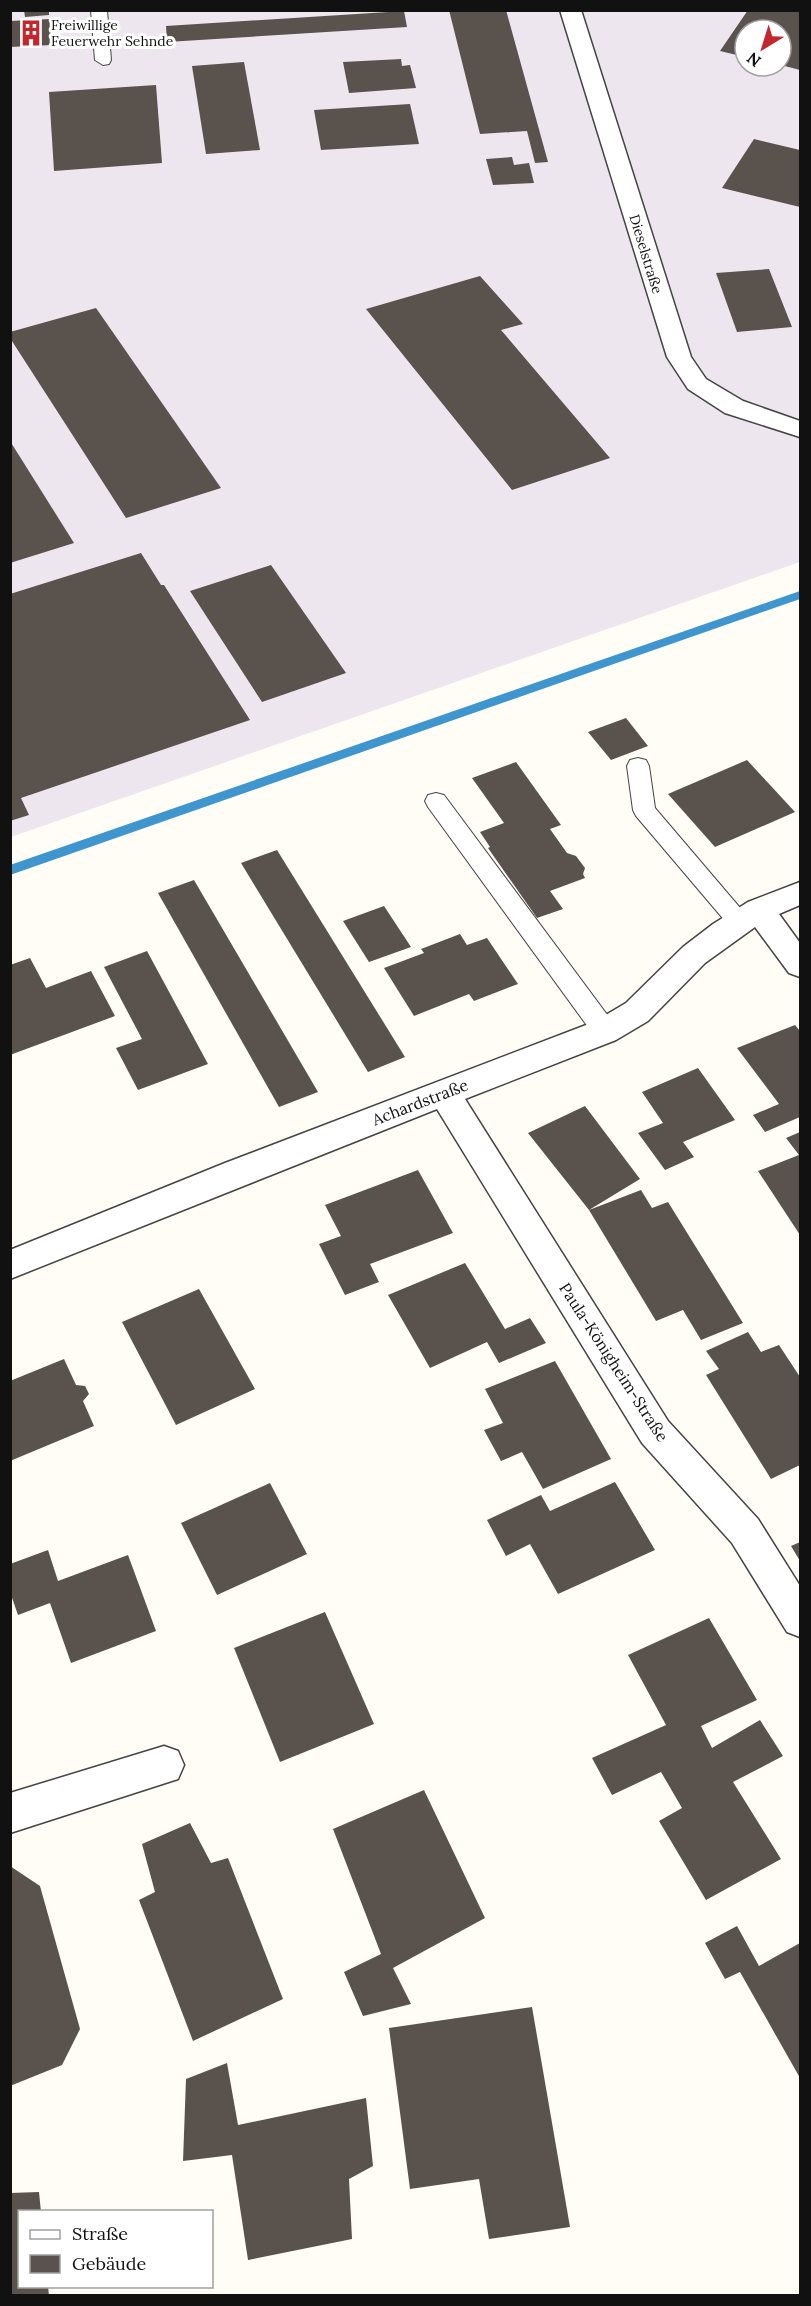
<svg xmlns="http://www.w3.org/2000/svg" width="811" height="2306" font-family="Lora,serif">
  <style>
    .industrial { fill: #eee6ef; fill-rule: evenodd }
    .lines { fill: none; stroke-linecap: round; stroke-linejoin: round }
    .stream { fill: #3f96cf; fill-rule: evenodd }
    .building { fill: #5a524d }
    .service-casing { stroke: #444; stroke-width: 2 }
    .minor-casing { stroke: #444; stroke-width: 3 }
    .service { fill: #fff; fill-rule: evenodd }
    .minor { fill: #fff; fill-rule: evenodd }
    .labels { text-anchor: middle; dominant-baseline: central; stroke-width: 6; stroke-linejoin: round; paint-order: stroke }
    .far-poi-label { font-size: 14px; fill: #111; stroke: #fff; text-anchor: start }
    .far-street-label { font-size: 14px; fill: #111; stroke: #fff }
    .street-label { font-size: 16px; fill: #111; stroke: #fff }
  </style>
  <rect width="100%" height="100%" fill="#fffdf5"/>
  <path class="industrial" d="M 10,11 L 800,11 L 800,562 L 11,837 ZM 745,30 L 781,30 L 781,66 L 745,66 Z"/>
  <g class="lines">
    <path class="stream" d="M 800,591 L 800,599 L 10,875 L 10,865 Z"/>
  </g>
  <g class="building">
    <path d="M 24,10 L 49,10 L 49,15 L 25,17 Z"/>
    <path d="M 449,10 L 506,10 L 548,162 L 535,163 L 527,131 L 480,134 Z"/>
    <path d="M 748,10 L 800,10 L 800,70 L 781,65 L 781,30 L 745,30 L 745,57 L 720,51 Z"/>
    <path d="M 404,11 L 407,27 L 167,42 L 166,26 Z"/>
    <path d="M 50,19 L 52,45 L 10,47 L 10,21 Z"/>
    <path d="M 401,59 L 402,66 L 410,65 L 416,88 L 349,93 L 343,62 Z"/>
    <path d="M 244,62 L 260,150 L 206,154 L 192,66 Z"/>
    <path d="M 156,85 L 162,163 L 54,171 L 49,92 Z"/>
    <path d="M 410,104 L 419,144 L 321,150 L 314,110 Z"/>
    <path d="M 754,139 L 800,150 L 800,207 L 722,188 Z"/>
    <path d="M 512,157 L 514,165 L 529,163 L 534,183 L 493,185 L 486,159 Z"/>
    <path d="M 769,269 L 792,327 L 737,332 L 716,273 Z"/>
    <path d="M 480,276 L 523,324 L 501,330 L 610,458 L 512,490 L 366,309 Z"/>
    <path d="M 96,308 L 221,488 L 126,518 L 10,338 L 10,332 Z"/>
    <path d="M 10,441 L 74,543 L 10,563 Z"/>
    <path d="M 141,553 L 161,585 L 164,585 L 250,720 L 21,798 L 29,815 L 10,821 L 10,594 Z"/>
    <path d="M 271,565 L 346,673 L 262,702 L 190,591 Z"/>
    <path d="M 626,718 L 648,746 L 611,760 L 588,732 Z"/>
    <path d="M 747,760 L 795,812 L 715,847 L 668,794 Z"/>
    <path d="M 516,762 L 561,825 L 550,829 L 567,853 L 576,856 L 585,868 L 583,874 L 585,878 L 550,891 L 563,909 L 537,918 L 488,848 L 490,847 L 480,832 L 504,823 L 472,778 Z"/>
    <path d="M 277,850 L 405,1057 L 368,1072 L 241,863 Z"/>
    <path d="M 194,880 L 318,1092 L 279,1107 L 158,893 Z"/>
    <path d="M 384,906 L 411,947 L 369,962 L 343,921 Z"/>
    <path d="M 460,934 L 467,945 L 487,938 L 518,984 L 474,1001 L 469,994 L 414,1016 L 384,968 L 424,953 L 421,949 Z"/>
    <path d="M 147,951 L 208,1064 L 138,1090 L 116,1048 L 142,1039 L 104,967 Z"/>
    <path d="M 30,958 L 46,988 L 91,971 L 115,1016 L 10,1055 L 10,965 Z"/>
    <path d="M 795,1025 L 800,1031 L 800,1117 L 765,1132 L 753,1115 L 779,1104 L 737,1048 Z"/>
    <path d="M 698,1068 L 735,1120 L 683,1142 L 694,1157 L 665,1170 L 638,1133 L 663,1123 L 642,1092 Z"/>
    <path d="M 585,1106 L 640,1179 L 589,1210 L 641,1190 L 652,1208 L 668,1202 L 743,1323 L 701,1340 L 683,1310 L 656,1321 L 589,1210 L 528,1133 Z"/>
    <path d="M 800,1132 L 800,1235 L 758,1171 L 799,1155 L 786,1138 Z"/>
    <path d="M 418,1170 L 453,1233 L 370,1264 L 379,1282 L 345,1295 L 319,1244 L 341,1236 L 325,1205 Z"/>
    <path d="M 465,1263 L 505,1329 L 530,1318 L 546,1343 L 499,1363 L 487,1342 L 430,1368 L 388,1295 Z"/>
    <path d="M 199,1289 L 255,1389 L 176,1425 L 122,1322 Z"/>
    <path d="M 748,1332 L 761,1352 L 779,1345 L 800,1377 L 800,1465 L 771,1479 L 706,1375 L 719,1369 L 706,1351 Z"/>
    <path d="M 64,1359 L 76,1385 L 85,1386 L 89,1394 L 83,1401 L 94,1426 L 10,1461 L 10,1381 Z"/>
    <path d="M 555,1361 L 611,1459 L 543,1489 L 522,1452 L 501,1461 L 484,1430 L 503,1423 L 485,1389 Z"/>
    <path d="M 615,1482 L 655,1550 L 558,1594 L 530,1544 L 506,1556 L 487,1520 L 541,1495 L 550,1511 Z"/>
    <path d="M 270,1483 L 307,1554 L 217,1595 L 181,1523 Z"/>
    <path d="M 800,1542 L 800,1561 L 791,1546 Z"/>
    <path d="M 48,1550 L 58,1581 L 128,1555 L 156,1631 L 71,1663 L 50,1603 L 18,1615 L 10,1592 L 10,1564 Z"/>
    <path d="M 325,1612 L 374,1724 L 280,1762 L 234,1648 Z"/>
    <path d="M 709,1618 L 757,1700 L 701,1726 L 712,1748 L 760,1720 L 783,1756 L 733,1782 L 781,1859 L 706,1900 L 659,1821 L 682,1808 L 661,1772 L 612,1795 L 592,1758 L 666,1725 L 628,1655 Z"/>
    <path d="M 424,1790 L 485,1918 L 393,1968 L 411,2004 L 363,2016 L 344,1972 L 381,1954 L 333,1829 Z"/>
    <path d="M 190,1823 L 211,1863 L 228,1858 L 283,1999 L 193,2041 L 139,1900 L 155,1892 L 142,1844 Z"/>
    <path d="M 10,1866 L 40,1886 L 80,2029 L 62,2065 L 10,2086 Z"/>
    <path d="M 737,1926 L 759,1966 L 800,1943 L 800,2078 L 740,1972 L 725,1979 L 705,1943 Z"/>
    <path d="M 532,2007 L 570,2227 L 489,2239 L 479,2179 L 410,2189 L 389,2028 Z"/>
    <path d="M 227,2063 L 238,2125 L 366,2098 L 373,2166 L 349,2179 L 352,2239 L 248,2260 L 232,2155 L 183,2161 L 186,2079 Z"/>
    <path d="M 39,2192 L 41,2212 L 20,2212 L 20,2286 L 48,2286 L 49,2296 L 10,2296 L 10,2193 Z"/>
  </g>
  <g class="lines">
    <g class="service-casing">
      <g id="service">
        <path d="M 91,10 L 107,10 L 111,60 L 109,64 L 103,65 L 95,60 Z"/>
        <path d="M 638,758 L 646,760 L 649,766 L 655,808 L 747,916 L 751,922 L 747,928 L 739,931 L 731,928 L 636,816 L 633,810 L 627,766 L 630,760 Z"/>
        <path d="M 436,793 L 444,795 L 614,1024 L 617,1031 L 614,1038 L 605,1041 L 596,1038 L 428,807 L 425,801 L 428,795 Z"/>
      </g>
    </g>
    <g class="minor-casing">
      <g id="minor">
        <path d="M 560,10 L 581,10 L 691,357 L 706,379 L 743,401 L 800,421 L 800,437 L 725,413 L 688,389 L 667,357 Z"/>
        <path d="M 800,882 L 800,905 L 779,914 L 800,943 L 800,977 L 789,973 L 755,927 L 705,963 L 648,1021 L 616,1040 L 465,1099 L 668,1421 L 758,1519 L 800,1586 L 800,1637 L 787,1632 L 732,1543 L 642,1443 L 437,1109 L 10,1279 L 10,1250 L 225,1163 L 594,1022 L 626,1003 L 683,947 L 713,924 L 748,902 Z"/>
        <path d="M 164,1746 L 178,1751 L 184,1765 L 178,1779 L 10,1833 L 10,1793 Z"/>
      </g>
    </g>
    <use href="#service" class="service"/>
    <use href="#minor" class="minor"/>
  </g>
  <defs>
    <g id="building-bare" transform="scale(2.07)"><path d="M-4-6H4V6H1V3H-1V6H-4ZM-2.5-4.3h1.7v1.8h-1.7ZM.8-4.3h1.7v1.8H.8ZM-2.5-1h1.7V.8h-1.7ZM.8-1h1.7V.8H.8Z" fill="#c4262e" stroke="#fff" stroke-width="2.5" paint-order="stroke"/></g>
  </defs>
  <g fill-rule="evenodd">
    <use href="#building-bare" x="31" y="33"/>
  </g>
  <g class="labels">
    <g class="far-poi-label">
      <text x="51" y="25">Freiwillige<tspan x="51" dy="16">Feuerwehr Sehnde</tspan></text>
    </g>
    <g class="far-street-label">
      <text transform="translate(646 254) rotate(73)">Dieselstraße</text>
    </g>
    <g class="street-label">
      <text transform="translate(420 1102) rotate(-21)">Achardstraße</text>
      <text transform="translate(614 1362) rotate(57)">Paula-Königheim-Straße</text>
    </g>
  </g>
  <rect width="811" height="2306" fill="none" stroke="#111111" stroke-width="24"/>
  <rect x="18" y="2210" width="195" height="78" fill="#ffffff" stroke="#a0a0a0" stroke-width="1.5"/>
  <rect x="30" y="2230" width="30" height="9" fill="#ffffff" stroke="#a0a0a0" stroke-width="1.5"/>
  <text x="72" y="2240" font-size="18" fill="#111111">Straße</text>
  <rect x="30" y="2255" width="30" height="18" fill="#5a524d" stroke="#a0a0a0" stroke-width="1.5"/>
  <text x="72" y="2270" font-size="18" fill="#111111">Gebäude</text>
  <g transform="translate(763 48) rotate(218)"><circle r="28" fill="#ffffff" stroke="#a0a0a0" stroke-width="1.5"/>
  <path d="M0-4.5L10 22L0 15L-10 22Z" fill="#c4262e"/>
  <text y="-9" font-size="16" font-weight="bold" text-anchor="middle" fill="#111111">N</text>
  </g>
</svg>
